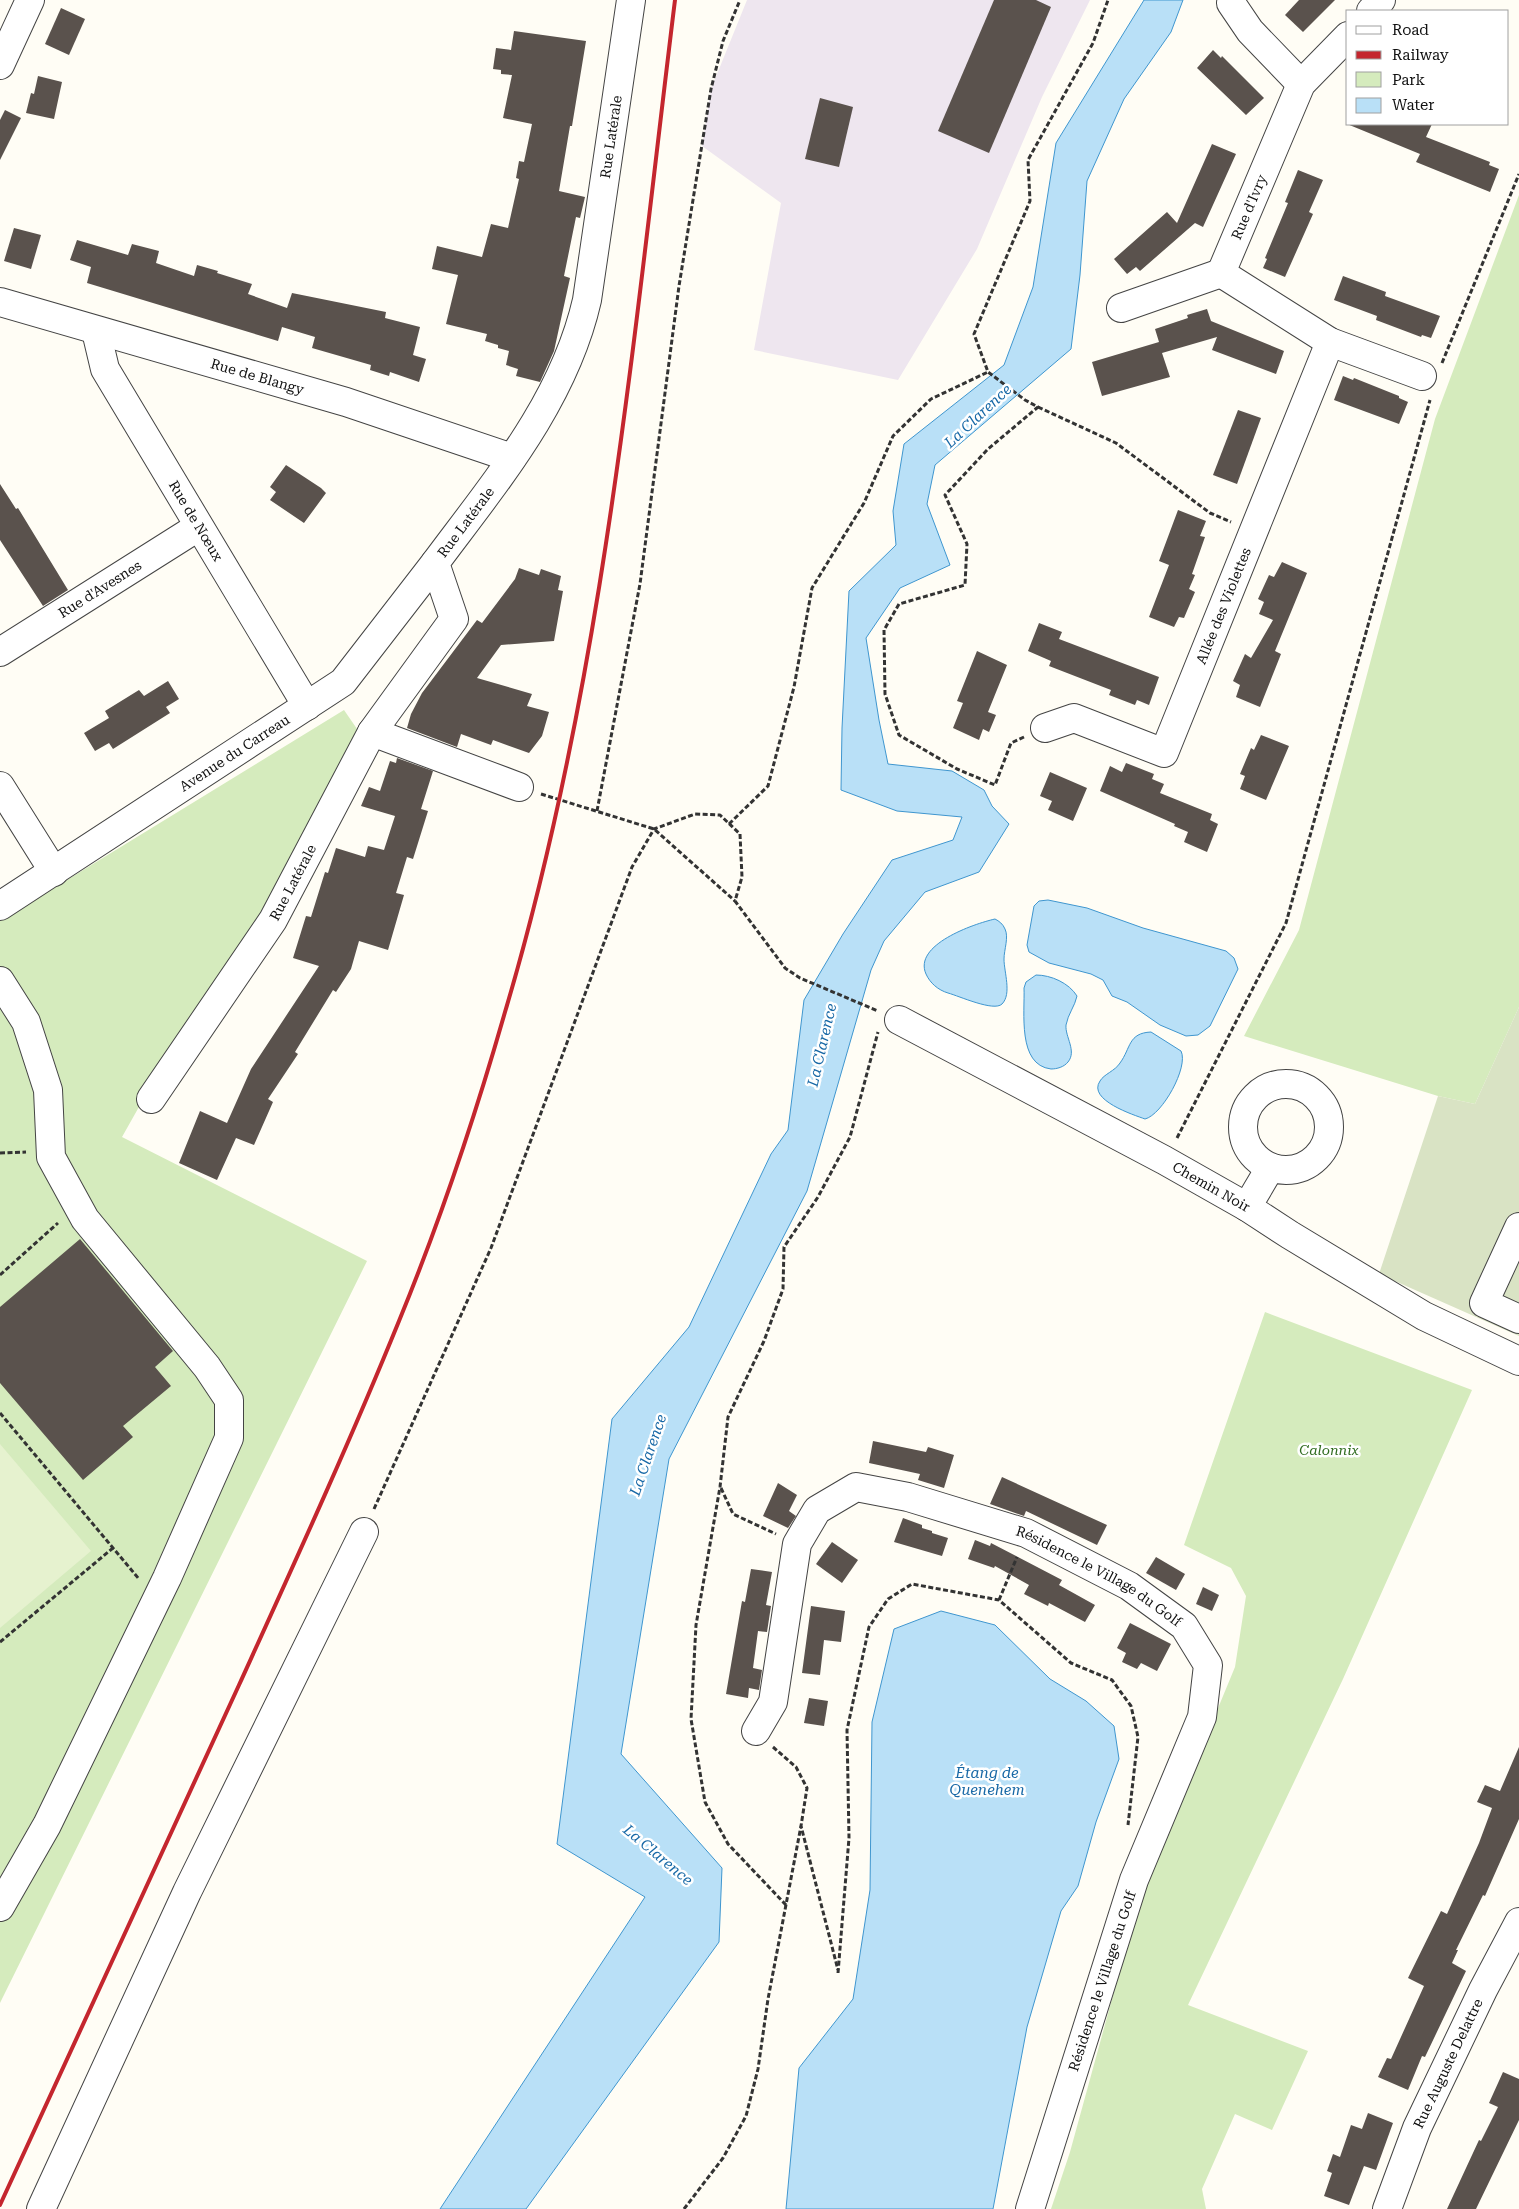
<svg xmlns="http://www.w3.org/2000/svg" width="1519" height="2209" font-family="'Roboto Serif',serif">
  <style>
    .industrial { fill: #eee6ef }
    .green { fill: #d5ebbd }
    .cemetery { fill: #d9e3c4 }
    .pitch { fill: #e6f2cf }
    .water { fill: #b9e0f7; stroke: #3f96cf }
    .building { fill: #5a524d }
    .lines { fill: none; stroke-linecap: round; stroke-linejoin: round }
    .minor-casing { stroke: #444; stroke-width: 30 }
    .path { stroke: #333; stroke-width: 3; stroke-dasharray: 5 2.5; stroke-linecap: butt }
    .minor { stroke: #fff; stroke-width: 28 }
    .rail { stroke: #c4262e; stroke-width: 4 }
    .labels { text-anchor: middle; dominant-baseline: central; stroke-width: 5; stroke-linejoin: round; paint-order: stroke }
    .street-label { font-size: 14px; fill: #111; stroke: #fff }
    .park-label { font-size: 14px; font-style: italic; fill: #2f6b1f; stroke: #fff }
    .water-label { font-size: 15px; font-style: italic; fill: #1768a6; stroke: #fff }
  </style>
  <rect width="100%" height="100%" fill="#fffdf5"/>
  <path class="industrial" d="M 747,0 L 1090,0 L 1042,97 L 977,249 L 898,380 L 754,350 L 781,203 L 702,146 L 711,89 Z"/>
  <g class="green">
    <path d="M 1519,195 L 1519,1007 L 1475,1104 L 1438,1096 L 1244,1036 L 1299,930 L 1435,419 Z"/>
    <path d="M 344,710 L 366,742 L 283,921 L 144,1098 L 122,1137 L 367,1261 L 0,2003 L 0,921 Z"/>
    <path d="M 1265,1312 L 1472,1390 L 1343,1679 L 1188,2005 L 1308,2051 L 1272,2130 L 1235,2114 L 1202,2189 L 1206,2209 L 1051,2209 L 1070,2152 L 1140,1897 L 1235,1667 L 1246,1596 L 1231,1568 L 1184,1545 Z"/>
  </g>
  <path class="cemetery" d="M 1519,1007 L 1519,1336 L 1379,1274 L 1438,1096 L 1475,1104 Z"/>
  <path class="pitch" d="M 0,1444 L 91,1551 L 0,1628 Z"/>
  <g class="water">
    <path d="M 1144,0 L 1183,0 L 1171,32 L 1124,99 L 1087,181 L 1080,275 L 1071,349 L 935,465 L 927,504 L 950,565 L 900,588 L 866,638 L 879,720 L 888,764 L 952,771 L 984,790 L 992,806 L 1009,824 L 979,872 L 925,892 L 884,941 L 871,970 L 807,1191 L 669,1459 L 621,1754 L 722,1868 L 719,1942 L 526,2209 L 440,2209 L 645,1897 L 557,1844 L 612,1419 L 689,1327 L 771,1154 L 788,1130 L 804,1000 L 843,934 L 892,860 L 953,840 L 962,817 L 897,811 L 841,790 L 842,728 L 849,591 L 896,545 L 893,511 L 904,444 L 1004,365 L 1033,287 L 1056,143 Z"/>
    <path d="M 1048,900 L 1087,908 L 1143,928 L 1226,951 L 1234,958 L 1238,969 L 1210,1026 L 1198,1035 L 1186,1036 L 1160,1025 L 1127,1002 L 1112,996 L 1103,980 L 1091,974 L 1049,963 L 1029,952 L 1027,945 L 1034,906 L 1039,901 Z"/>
    <path d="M 995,919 C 999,921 1003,924 1005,929 C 1009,937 1004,950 1004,959 C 1004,972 1012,994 1002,1004 C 994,1012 959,996 948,993 C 938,990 930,983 926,974 C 913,945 973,924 995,919 Z"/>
    <path d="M 1036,975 C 1051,975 1069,983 1077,996 C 1075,1006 1068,1014 1066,1025 C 1065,1037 1077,1051 1068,1062 C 1064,1067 1057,1069 1051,1069 C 1017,1065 1025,1012 1024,988 L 1026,982 Z"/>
    <path d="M 1151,1032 L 1181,1051 C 1189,1067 1162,1115 1145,1119 C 1134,1115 1087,1100 1100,1081 C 1104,1074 1115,1071 1120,1063 C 1131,1048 1128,1033 1151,1032 Z"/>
    <path d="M 941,1611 L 995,1625 L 1050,1679 L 1086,1701 L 1114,1726 L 1119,1759 L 1096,1822 L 1078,1886 L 1061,1911 L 1027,2027 L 993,2209 L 786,2209 L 799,2068 L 853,1999 L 870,1890 L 872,1722 L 894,1629 Z"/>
  </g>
  <g class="building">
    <path d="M 994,0 L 1036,0 L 1051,7 L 989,153 L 938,131 Z"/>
    <path d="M 1299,0 L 1335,0 L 1303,32 L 1285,15 Z"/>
    <path d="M 61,8 L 85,19 L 69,55 L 45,44 Z"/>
    <path d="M 514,31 L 586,41 L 572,126 L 570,126 L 559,191 L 585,197 L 580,218 L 576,217 L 564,276 L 570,278 L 554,351 L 540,382 L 516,376 L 518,369 L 506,365 L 509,351 L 498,348 L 498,345 L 485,341 L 487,334 L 446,324 L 458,275 L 432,269 L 437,246 L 482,257 L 491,224 L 508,228 L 519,179 L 516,178 L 519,161 L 524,162 L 532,124 L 503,118 L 512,75 L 501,74 L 501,70 L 493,69 L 496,48 L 511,50 Z"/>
    <path d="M 1213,50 L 1221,58 L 1222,56 L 1264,98 L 1246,115 L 1197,68 Z"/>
    <path d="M 38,76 L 62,82 L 54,119 L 26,113 L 31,93 L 34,94 Z"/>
    <path d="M 820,98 L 853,107 L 839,167 L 805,159 Z"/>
    <path d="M 5,110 L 21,118 L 0,160 L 0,120 Z"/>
    <path d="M 1347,124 L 1432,124 L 1426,137 L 1490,162 L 1489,165 L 1499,169 L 1490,192 L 1416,162 L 1420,154 Z"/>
    <path d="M 1212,144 L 1236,154 L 1203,227 L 1195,223 L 1140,271 L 1136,267 L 1127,274 L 1114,259 L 1167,212 L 1177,223 Z"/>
    <path d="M 1298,170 L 1323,180 L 1309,212 L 1313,214 L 1285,277 L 1263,268 L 1267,259 L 1265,258 L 1288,203 L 1285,202 Z"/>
    <path d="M 14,228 L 41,235 L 31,269 L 4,261 Z"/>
    <path d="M 77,240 L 128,255 L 132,244 L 159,251 L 156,263 L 194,276 L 197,265 L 218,271 L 217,273 L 252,284 L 248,294 L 287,308 L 292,293 L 386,312 L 385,318 L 420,327 L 413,355 L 426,359 L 419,382 L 390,372 L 389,376 L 370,370 L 371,365 L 312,348 L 315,337 L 282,327 L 278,341 L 87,283 L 91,267 L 70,260 Z"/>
    <path d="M 1343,276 L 1386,292 L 1385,296 L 1440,316 L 1431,338 L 1422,335 L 1421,337 L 1376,320 L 1377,316 L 1334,300 Z"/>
    <path d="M 1207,309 L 1211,321 L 1284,351 L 1276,374 L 1212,350 L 1217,337 L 1162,353 L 1170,377 L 1102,396 L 1092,362 L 1159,342 L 1155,329 L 1188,318 L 1187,315 Z"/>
    <path d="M 1343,376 L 1353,380 L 1354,378 L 1399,396 L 1399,398 L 1408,402 L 1399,424 L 1334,400 Z"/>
    <path d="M 1238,410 L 1261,418 L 1237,484 L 1213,475 Z"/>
    <path d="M 286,465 L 321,488 L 326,493 L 304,523 L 270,500 L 276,492 L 270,487 Z"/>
    <path d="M 0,484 L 16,509 L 18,508 L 68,590 L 43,606 L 0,540 Z"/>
    <path d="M 1178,510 L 1206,521 L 1200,536 L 1205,537 L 1192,574 L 1195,575 L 1189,589 L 1195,592 L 1184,618 L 1179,617 L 1174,627 L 1149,617 L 1169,565 L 1159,561 Z"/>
    <path d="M 1282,562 L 1307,573 L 1275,651 L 1281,654 L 1260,707 L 1236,697 L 1240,685 L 1233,681 L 1245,654 L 1251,658 L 1273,620 L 1259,614 L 1264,602 L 1258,599 L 1269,575 L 1274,577 Z"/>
    <path d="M 519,568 L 539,575 L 541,569 L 561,576 L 558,590 L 563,591 L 554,641 L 501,645 L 477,678 L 532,694 L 527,706 L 549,712 L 542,736 L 529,753 L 493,740 L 491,745 L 461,734 L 457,747 L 407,728 L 411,714 L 422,693 L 477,620 L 482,623 L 515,579 Z"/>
    <path d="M 1039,623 L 1062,632 L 1059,639 L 1159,677 L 1149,705 L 1137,700 L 1135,705 L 1109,695 L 1111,690 L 1049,666 L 1051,661 L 1028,651 Z"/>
    <path d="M 977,651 L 1007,665 L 988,712 L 996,715 L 989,732 L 983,729 L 979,740 L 953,728 L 963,703 L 957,701 Z"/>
    <path d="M 168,681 L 179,699 L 166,707 L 170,713 L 113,749 L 109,743 L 95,751 L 84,733 L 109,718 L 105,711 L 139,690 L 144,696 Z"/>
    <path d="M 1261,735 L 1289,746 L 1266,800 L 1240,789 L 1245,776 L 1240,774 L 1251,748 L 1254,750 Z"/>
    <path d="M 397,758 L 433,771 L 421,809 L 428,811 L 413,859 L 407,857 L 396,893 L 404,895 L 388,950 L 359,941 L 351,969 L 336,992 L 333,990 L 295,1052 L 298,1054 L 268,1099 L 273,1102 L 254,1145 L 236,1138 L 217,1180 L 179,1163 L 200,1111 L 227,1123 L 251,1069 L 319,966 L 293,958 L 306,916 L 311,917 L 325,872 L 328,873 L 336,848 L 365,857 L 368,846 L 384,850 L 395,816 L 361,806 L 369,787 L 380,791 L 390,761 L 396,763 Z"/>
    <path d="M 1126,763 L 1154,774 L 1152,779 L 1164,784 L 1160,793 L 1212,814 L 1210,820 L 1218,824 L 1207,852 L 1184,842 L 1188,832 L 1174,826 L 1175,824 L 1100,791 L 1110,766 L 1122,772 Z"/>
    <path d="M 1050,772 L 1087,788 L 1073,821 L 1048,810 L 1052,801 L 1040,796 Z"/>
    <path d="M 80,1239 L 173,1351 L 155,1367 L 171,1386 L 123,1426 L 133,1437 L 83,1480 L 0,1383 L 0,1307 Z"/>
    <path d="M 873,1441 L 926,1452 L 928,1447 L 954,1455 L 944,1488 L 918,1480 L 920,1474 L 869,1463 Z"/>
    <path d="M 1002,1477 L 1107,1525 L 1097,1545 L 1026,1511 L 1024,1516 L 990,1504 Z"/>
    <path d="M 778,1483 L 797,1495 L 789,1511 L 796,1516 L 788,1528 L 763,1516 Z"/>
    <path d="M 903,1518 L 922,1525 L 922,1528 L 932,1531 L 932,1533 L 948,1538 L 942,1556 L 894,1542 Z"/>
    <path d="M 975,1540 L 990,1546 L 991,1543 L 1062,1580 L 1059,1585 L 1095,1605 L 1085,1622 L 1049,1603 L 1048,1606 L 1024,1594 L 1029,1585 L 995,1566 L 994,1568 L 968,1559 Z"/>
    <path d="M 832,1542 L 858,1560 L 842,1583 L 816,1564 Z"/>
    <path d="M 1156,1557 L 1185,1574 L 1176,1590 L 1146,1573 Z"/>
    <path d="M 751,1569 L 772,1572 L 766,1605 L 771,1606 L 767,1632 L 758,1631 L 753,1668 L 762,1670 L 759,1690 L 749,1688 L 748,1698 L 726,1694 L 742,1601 L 745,1602 Z"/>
    <path d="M 1203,1587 L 1219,1595 L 1212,1611 L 1196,1604 Z"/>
    <path d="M 811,1606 L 845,1611 L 841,1642 L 824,1640 L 820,1675 L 802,1673 Z"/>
    <path d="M 1130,1623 L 1171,1644 L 1157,1671 L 1141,1663 L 1137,1669 L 1122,1662 L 1126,1653 L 1117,1648 Z"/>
    <path d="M 809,1698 L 828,1701 L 824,1726 L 804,1723 Z"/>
    <path d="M 1519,1747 L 1519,1819 L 1485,1896 L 1483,1895 L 1456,1950 L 1458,1950 L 1452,1963 L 1466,1971 L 1425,2057 L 1422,2056 L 1408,2090 L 1378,2077 L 1387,2058 L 1391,2059 L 1424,1986 L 1408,1978 L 1441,1911 L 1447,1914 L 1479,1843 L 1492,1808 L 1477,1802 L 1485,1785 L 1500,1791 Z"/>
    <path d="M 1503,2072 L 1519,2079 L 1519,2120 L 1476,2209 L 1447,2209 L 1479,2140 L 1481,2141 L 1498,2107 L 1489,2103 Z"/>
    <path d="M 1368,2113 L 1393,2123 L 1376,2170 L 1364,2166 L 1349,2205 L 1324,2196 L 1332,2173 L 1327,2171 L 1333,2154 L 1340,2157 L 1351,2125 L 1362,2129 Z"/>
  </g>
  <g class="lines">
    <g class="minor-casing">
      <g id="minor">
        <path d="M 1231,3 L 1250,31 L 1301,84"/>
        <path d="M 1371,11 L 1381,0"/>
        <path d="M 1348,36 L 1301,84 L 1221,273 L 1330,342 L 1422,376"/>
        <path d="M 0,65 L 30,0"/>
        <path id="s1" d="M 0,302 L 346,402 L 512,458"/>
        <path d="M 1121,308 L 1221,273"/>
        <path id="s2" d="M 96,331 L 105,369 L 307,706"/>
        <path id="s3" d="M 0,652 L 198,527"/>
        <path id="s4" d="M 1045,728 L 1074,718 L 1164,753 L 1330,342"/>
        <path d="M 372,732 L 519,787"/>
        <path d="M 0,786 L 54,872"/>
        <path id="s5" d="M 0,906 L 343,682 L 435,563"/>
        <path d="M 0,981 L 26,1022 L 48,1090 L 51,1157 L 85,1219 L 207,1367 L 229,1400 L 229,1438 L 167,1578 L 47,1825 L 0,1907"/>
        <path id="s6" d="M 899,1020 L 1164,1160 L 1247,1207 L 1290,1235 L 1424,1316 L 1519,1361"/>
        <circle cx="1286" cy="1127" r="43"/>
        <path id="s7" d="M 151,1099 L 273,920 L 372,732 L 454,619 L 435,563 C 496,481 564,401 587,300 L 631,0"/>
        <path d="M 1247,1207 L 1270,1168"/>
        <path d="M 1519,1227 L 1484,1303 L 1519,1319"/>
        <path id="s8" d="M 756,1731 L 773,1702 L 797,1544 L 817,1510 L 856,1487 L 908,1497 L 1026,1533 L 1129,1586 L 1184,1626 L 1208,1665 L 1202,1717 L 1134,1880 L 1030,2209"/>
        <path d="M 41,2209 L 187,1892 L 364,1532"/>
        <path id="s9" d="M 1387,2209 L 1417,2128 L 1483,1990 L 1519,1922"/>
      </g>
    </g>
    <g class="path">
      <path d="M 1442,363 L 1519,174"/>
      <path d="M 1038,407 L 1116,443 L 1210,513 L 1231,522"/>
      <path d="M 1024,737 L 1011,743 L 995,785 L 957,769 L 899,735 L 885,694 L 884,630 L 899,604 L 965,585 L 967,544 L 945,495 L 988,449 L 1038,407 L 1025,400 L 988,372 L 974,334 L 1030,201 L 1028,160 L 1093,43 L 1108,0"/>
      <path d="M 541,794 L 654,829 L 735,901"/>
      <path d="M 597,811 L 640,584 L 679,286 L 711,89 L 723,41 L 740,0"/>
      <path d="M 729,824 L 768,786 L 794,687 L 812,588 L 864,503 L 893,436 L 931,399 L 988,372"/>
      <path d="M 1177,1138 L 1286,923 L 1430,400"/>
      <path d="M 0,1153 L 26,1152"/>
      <path d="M 0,1275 L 58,1223"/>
      <path d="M 0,1413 L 139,1579"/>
      <path d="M 721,1488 L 733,1514 L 776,1534"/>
      <path d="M 374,1509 L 491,1248 L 632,867 L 654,829 L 695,814 L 720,815 L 740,834 L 742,877 L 735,901 L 785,968 L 800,978 L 878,1011"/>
      <path d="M 999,1600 L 1017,1557"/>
      <path d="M 0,1642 L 113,1548"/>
      <path d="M 773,1747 L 796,1767 L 807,1788 L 801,1826 L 838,1970"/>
      <path d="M 786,1905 L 728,1844 L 705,1802 L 691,1719 L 696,1625 L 720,1487 L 728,1417 L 764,1341 L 783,1289 L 784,1247 L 818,1197 L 850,1137 L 878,1032"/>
      <path d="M 838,1973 L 849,1838 L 847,1730 L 869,1627 L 888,1599 L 912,1584 L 999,1600 L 1071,1663 L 1112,1680 L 1131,1706 L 1138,1737 L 1128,1825"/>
      <path d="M 684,2209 L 723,2158 L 746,2116 L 758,2069 L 768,1999 L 801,1826"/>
    </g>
    <use href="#minor" class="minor"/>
    <path class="rail" d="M 0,2205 C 80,2032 159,1858 239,1685 C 294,1564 349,1444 399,1321 C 440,1221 475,1117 505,1012 C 603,683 633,340 675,0"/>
  </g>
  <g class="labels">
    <g class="street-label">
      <text stroke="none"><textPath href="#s7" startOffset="1099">Rue Latérale</textPath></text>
      <text transform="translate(1249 207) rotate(-67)">Rue d'Ivry</text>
      <text stroke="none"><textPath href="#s1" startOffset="268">Rue de Blangy</textPath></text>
      <text stroke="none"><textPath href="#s2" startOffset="216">Rue de Nœux</textPath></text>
      <text stroke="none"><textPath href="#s7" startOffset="679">Rue Latérale</textPath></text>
      <text stroke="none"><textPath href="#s3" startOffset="118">Rue d'Avesnes</textPath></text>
      <text stroke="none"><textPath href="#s4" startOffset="286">Allée des Violettes</textPath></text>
      <text stroke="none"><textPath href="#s5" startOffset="280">Avenue du Carreau</textPath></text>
      <text stroke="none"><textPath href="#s7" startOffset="259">Rue Latérale</textPath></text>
      <text stroke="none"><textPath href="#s6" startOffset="354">Chemin Noir</textPath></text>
      <text stroke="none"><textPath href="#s8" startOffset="539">Résidence le Village du Golf</textPath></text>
      <text transform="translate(1102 1981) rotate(-72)">Résidence le Village du Golf</text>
      <text stroke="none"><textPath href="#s9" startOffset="158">Rue Auguste Delattre</textPath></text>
    </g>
    <g class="park-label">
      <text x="1329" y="1450">Calonnix</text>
    </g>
    <g class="water-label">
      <text transform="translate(978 416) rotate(-43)">La Clarence</text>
      <text transform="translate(822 1045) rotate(-77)">La Clarence</text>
      <text transform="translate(648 1455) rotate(-71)">La Clarence</text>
      <text x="987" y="1773">Étang de<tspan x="987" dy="17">Quenehem</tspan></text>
      <text transform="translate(658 1855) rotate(40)">La Clarence</text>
    </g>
  </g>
  <rect x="1346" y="10" width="162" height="115" fill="#ffffff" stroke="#a0a0a0"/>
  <rect x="1356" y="26" width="25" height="8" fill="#ffffff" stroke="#a0a0a0"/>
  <text x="1392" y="35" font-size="15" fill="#111111">Road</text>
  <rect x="1356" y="51" width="25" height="8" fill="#c4262e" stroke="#a0a0a0"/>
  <text x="1392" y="60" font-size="15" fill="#111111">Railway</text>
  <rect x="1356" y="72" width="25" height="15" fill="#d5ebbd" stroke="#a0a0a0"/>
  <text x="1392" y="85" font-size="15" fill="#111111">Park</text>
  <rect x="1356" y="98" width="25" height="15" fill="#b9e0f7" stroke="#a0a0a0"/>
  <text x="1392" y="110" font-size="15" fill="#111111">Water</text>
</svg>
